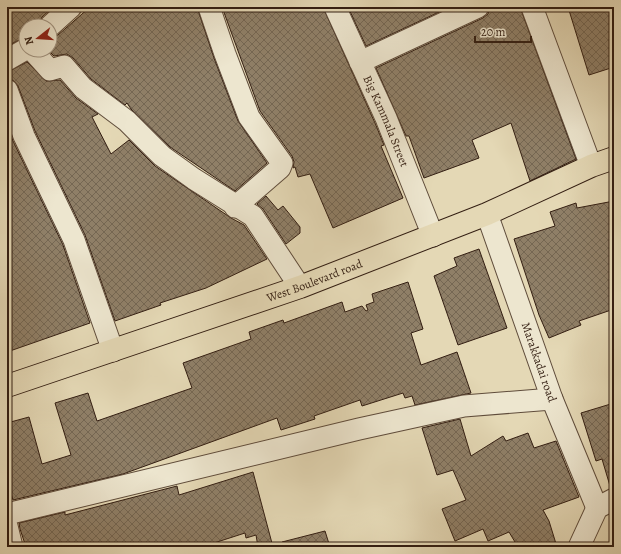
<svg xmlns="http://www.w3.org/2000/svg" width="621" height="554" font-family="Alegreya,serif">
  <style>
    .building { fill: url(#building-cross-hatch); stroke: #331e12 }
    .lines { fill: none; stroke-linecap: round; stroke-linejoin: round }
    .street-casing { stroke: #5f4c3b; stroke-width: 23 }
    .primary-casing { stroke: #331e12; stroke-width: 24 }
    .street { stroke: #ede6cf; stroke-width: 21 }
    .primary { stroke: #e4d8b5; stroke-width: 22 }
    .labels { text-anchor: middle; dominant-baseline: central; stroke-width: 3.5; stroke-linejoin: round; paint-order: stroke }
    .street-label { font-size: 12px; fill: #331e12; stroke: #ede6cf }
  </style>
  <defs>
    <pattern id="building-cross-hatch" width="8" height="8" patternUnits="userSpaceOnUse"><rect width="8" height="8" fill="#8f7f67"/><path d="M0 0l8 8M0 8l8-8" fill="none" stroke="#756753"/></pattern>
  </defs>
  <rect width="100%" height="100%" fill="#e4d8b5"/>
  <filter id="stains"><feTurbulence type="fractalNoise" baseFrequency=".005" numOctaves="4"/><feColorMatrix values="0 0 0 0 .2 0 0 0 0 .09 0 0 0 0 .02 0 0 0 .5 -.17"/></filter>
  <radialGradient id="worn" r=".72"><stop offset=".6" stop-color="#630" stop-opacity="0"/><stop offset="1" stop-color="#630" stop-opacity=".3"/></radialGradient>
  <g class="building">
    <path d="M 7,7 L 50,7 L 51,9 L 42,17 L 38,26 L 26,26 L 26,37 L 11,44 L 7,38 Z"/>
    <path d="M 90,7 L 197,7 L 214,58 L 238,121 L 267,163 L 235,191 L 170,147 L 131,109 L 127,103 L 125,105 L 91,79 L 73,58 L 67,54 L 54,56 L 48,50 L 50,50 L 50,38 L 58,35 Z"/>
    <path d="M 222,7 L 323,7 L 375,123 L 384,145 L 381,146 L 403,198 L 333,228 L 310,174 L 298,177 L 295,167 L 293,168 L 294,162 L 292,156 L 260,111 Z"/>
    <path d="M 348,7 L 450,7 L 366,46 Z"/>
    <path d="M 490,7 L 520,7 L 576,159 L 530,181 L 511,123 L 472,140 L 479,158 L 424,178 L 409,136 L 406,136 L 376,68 L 483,18 L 488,14 Z"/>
    <path d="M 568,7 L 614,7 L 614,67 L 589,75 Z"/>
    <path d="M 27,62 L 46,81 L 60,80 L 76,98 L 98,114 L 92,117 L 111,154 L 129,140 L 155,166 L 231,218 L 244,225 L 267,259 L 206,288 L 160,303 L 161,305 L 115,321 L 85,235 L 35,131 L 18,86 L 14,81 L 8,78 L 7,72 Z"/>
    <path d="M 7,125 L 13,141 L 63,245 L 90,323 L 7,352 Z"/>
    <path d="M 266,196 L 278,210 L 283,206 L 300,227 L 300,233 L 286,244 L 263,209 L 257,204 Z"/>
    <path d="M 614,201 L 614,309 L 579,321 L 581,325 L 549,338 L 539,315 L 514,239 L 555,226 L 550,212 L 576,203 L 577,208 Z"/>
    <path d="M 479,249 L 507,328 L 458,345 L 434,276 L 457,266 L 454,258 Z"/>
    <path d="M 408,282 L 423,329 L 411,333 L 421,365 L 457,352 L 471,393 L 415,405 L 412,396 L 405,398 L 403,393 L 362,406 L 360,400 L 314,416 L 315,419 L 281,430 L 277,418 L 123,474 L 13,500 L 7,480 L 7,423 L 29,417 L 42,464 L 71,455 L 55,403 L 88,393 L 97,421 L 192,388 L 183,363 L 251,339 L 249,332 L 283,320 L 284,323 L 342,302 L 345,312 L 362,306 L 366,311 L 368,310 L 366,305 L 374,302 L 372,294 Z"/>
    <path d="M 614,403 L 614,485 L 610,486 L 602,459 L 596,461 L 581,413 Z"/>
    <path d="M 460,419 L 471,456 L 503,436 L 506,441 L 528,433 L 534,448 L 556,441 L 579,497 L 543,510 L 549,521 L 557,547 L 518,547 L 509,532 L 488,541 L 483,529 L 455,541 L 442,509 L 466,500 L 453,470 L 437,475 L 422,428 Z"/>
    <path d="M 253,472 L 273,547 L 258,547 L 256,535 L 246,538 L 245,533 L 214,543 L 215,547 L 73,547 L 72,543 L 59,547 L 26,547 L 20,529 L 19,523 L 65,512 L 65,515 L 177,486 L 179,495 Z"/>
    <path d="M 325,531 L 330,547 L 283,547 L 282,542 Z"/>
  </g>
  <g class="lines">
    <g class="street-casing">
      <g id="street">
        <path d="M 209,7 L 225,54 L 249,117 L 282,163 L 280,168 L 235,207"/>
        <path id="s1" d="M 335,7 L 386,118 L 433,236"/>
        <path d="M 532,7 L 591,166"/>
        <path d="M 50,26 L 71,7"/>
        <path d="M 32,50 L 50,70 L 64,66 L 83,88 L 127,121 L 162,156 L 194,179 L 253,216 L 300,287"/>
        <path d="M 7,60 L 26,49"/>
        <path d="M 360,62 L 478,7"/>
        <path d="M 7,90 L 24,136 L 74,240 L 113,351"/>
        <path id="s2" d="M 487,214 L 552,399 L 597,508"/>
        <path d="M 7,514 L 359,429 L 464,406 L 552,399"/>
        <path d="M 7,526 L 12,547"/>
        <path d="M 579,547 L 597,508 L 614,499"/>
      </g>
    </g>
    <g class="primary-casing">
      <g id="primary">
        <path id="s3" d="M 7,386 L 300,287 L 487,214 L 591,166 L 614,158"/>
      </g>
    </g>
    <use href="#street" class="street"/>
    <use href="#primary" class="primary"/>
  </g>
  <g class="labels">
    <g class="street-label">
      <text stroke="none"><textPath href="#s1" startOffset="125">Big Kammala Street</textPath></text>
      <text stroke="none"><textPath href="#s3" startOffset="325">West Boulevard road</textPath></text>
      <text stroke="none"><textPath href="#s2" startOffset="157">Marakkadai road</textPath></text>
    </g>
  </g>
  <rect width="621" height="554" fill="none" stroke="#e4d8b5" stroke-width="24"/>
  <rect x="8" y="8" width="605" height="538" fill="none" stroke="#331e12" stroke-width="2"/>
  <rect x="12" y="12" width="597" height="530" fill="none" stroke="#331e12"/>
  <g transform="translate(38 38) rotate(253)"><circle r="19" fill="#ede6cf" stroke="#a39683"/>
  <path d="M0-3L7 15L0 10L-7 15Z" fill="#8f2418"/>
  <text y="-6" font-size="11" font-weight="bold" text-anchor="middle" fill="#331e12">N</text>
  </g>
  <path d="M475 36v6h56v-6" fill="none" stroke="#331e12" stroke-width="2"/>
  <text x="481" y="36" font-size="12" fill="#331e12" stroke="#ede6cf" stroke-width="3" paint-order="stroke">20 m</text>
  <rect width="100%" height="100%" filter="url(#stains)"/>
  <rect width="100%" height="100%" fill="url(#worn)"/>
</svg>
